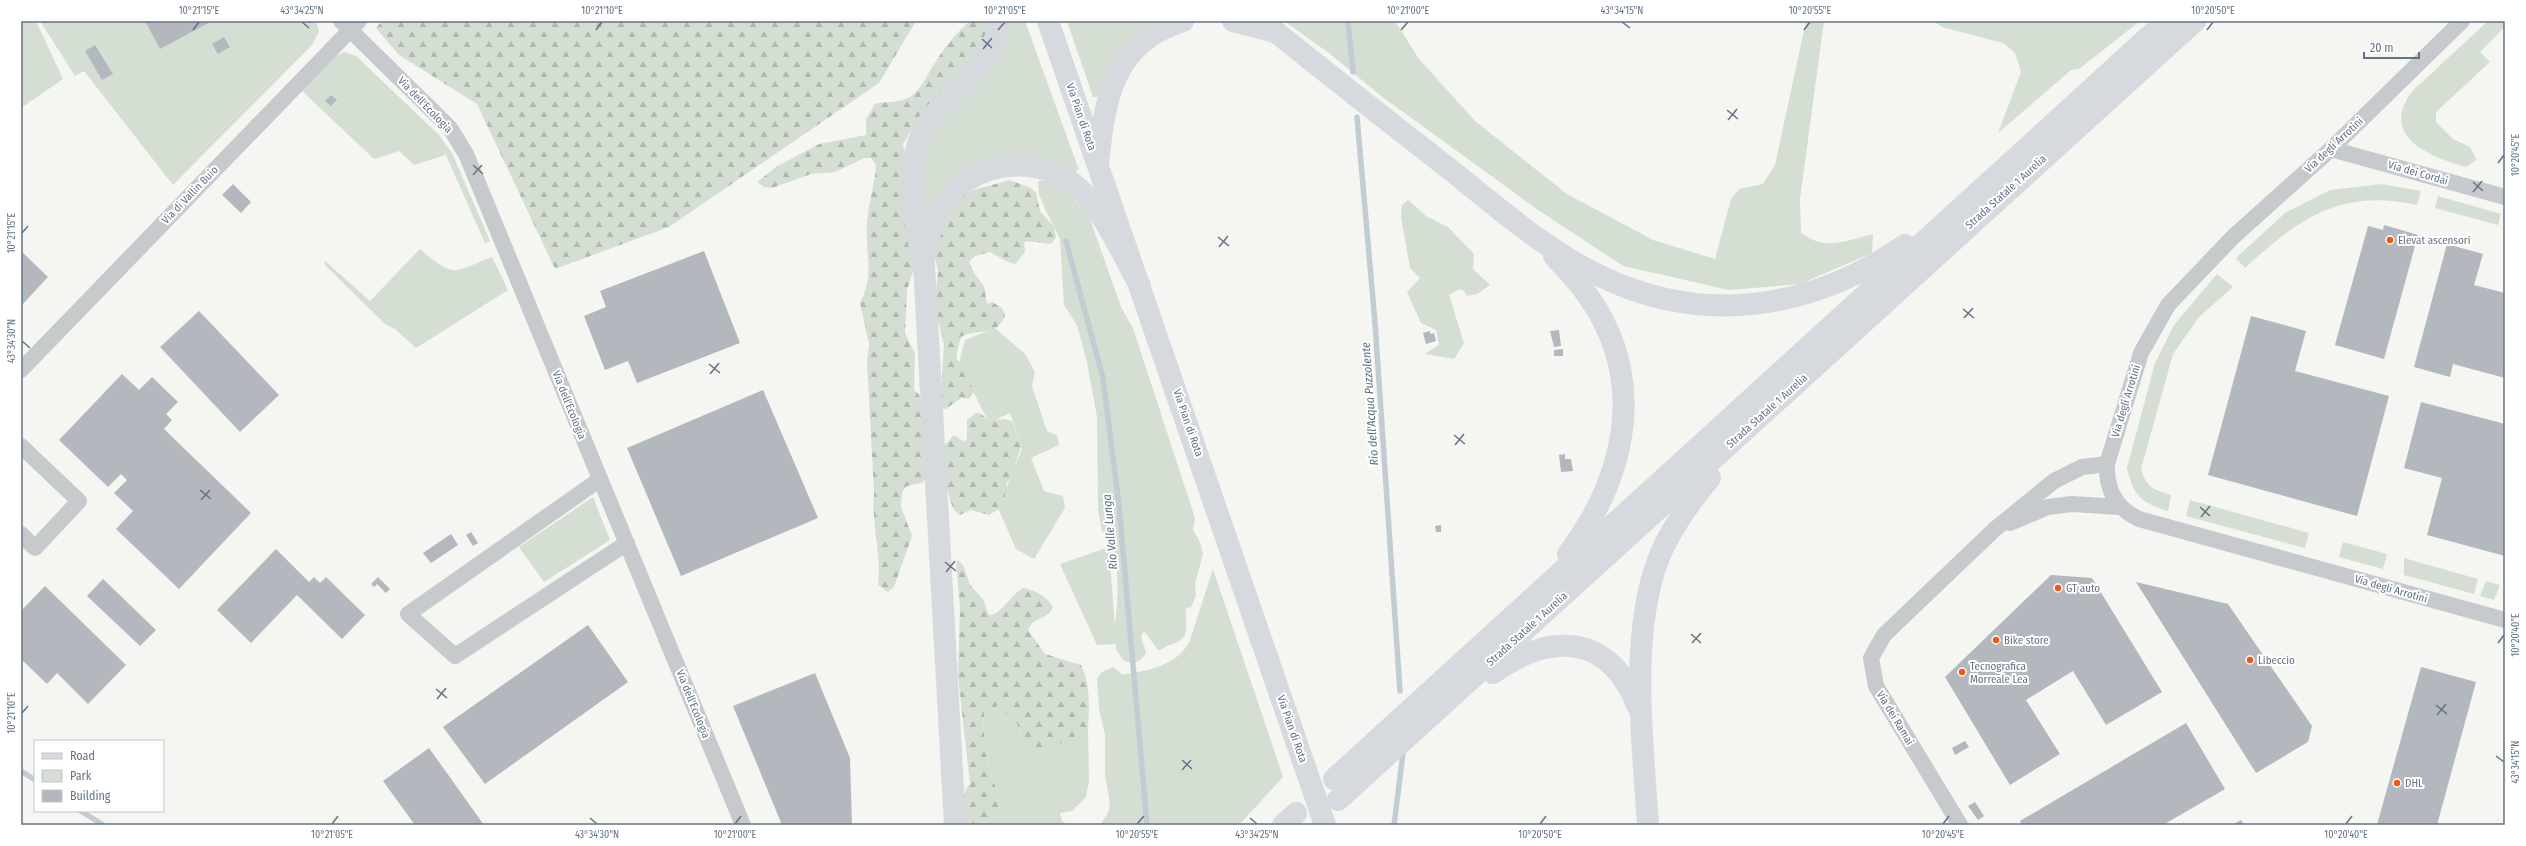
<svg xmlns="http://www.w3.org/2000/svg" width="2526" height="846" font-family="'Fira Sans Condensed',sans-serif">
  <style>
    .green { fill: #d5ded2; fill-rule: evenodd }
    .forest { fill: url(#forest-firs) }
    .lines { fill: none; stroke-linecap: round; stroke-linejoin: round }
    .stream { stroke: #c2ccd2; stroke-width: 5.5 }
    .building { fill: #b2b8be }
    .minor { stroke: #c7cacd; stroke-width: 16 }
    .secondary { stroke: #d6dadf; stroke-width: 22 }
    .trunk { stroke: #d6dadf; stroke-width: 22 }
    .ticks { fill: none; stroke: #627385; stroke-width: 1.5 }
    .poi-dot { fill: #f15916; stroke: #fff; stroke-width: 1.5 }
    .labels { text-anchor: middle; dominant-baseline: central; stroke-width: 4; stroke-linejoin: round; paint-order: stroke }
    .street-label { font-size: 11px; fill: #627385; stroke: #fff }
    .poi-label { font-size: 11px; fill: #627385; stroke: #fff; text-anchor: start }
    .water-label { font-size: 12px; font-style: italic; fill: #5d7582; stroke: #fff }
    .neatline { fill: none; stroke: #627385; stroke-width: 1.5 }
    .ticks-label { font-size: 10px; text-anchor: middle; fill: #627385 }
  </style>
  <defs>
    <pattern id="forest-firs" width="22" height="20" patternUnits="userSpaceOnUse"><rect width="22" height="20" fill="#d5ded2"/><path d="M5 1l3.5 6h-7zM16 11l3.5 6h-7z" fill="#b0b8b0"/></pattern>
  </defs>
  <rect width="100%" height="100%" fill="#f5f6f1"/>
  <g class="green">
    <path d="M 21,21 L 36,21 L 63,79 L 21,108 Z"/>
    <path d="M 40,21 L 316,21 L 319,31 L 312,45 L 173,185 L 84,71 L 75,76 Z"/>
    <path d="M 1009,21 L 1025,21 L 1079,170 L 1072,173 L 1020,158 L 925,214 L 921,182 L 927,142 Z"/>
    <path d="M 1067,21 L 1163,21 L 1108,70 L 1098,97 L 1093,97 Z"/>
    <path d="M 1284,21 L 1395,21 L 1419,59 L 1475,121 L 1567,194 L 1653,240 L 1715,259 L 1731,199 L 1739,189 L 1763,184 L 1775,165 L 1806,21 L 1824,21 L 1800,199 L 1801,233 C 1826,251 1845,241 1873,234 L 1872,253 L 1800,284 L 1729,290 L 1623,266 L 1538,210 L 1381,96 L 1329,53 Z"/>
    <path d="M 1933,21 L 2140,21 L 2079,69 L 2071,70 L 1998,133 L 2021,72 L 2015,53 L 2003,43 L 1942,27 Z"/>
    <path d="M 2488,21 L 2505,21 L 2505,27 L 2480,52 L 2490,62 L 2436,112 L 2436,122 L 2453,139 L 2470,147 L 2477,160 L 2466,167 C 2433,157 2383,140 2408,97 C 2414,87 2428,78 2436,69 C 2453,53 2471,37 2488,21 Z"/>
    <path d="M 344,52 L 356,56 L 439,135 L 452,153 L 490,241 L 485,243 L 446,155 L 414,165 L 399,151 L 374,159 L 302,91 L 334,57 Z"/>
    <path d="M 1038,181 L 1049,181 L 1070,195 L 1089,216 L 1121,307 L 1133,328 L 1195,518 L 1193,530 L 1200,542 L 1203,554 L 1195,584 L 1196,596 L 1191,607 L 1186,608 C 1184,624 1194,638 1170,645 C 1165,646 1163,650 1158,650 L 1144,631 L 1141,637 L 1146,653 C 1142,661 1132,666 1123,660 L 1116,649 L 1116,644 L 1097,645 L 1060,564 L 1109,547 L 1102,531 L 1098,510 L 1097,417 L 1087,362 L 1077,325 L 1064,305 L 1060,239 L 1045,209 L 1039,194 ZM 1109,548 C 1122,564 1117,605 1115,626 Z"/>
    <path d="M 2382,184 L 2421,191 L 2417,205 C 2341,188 2298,219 2245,268 L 2236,258 L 2285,213 L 2330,190 Z"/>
    <path d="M 2438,196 L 2501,214 L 2498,225 L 2435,208 Z"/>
    <path d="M 1408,200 L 1426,216 L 1448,227 L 1474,254 L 1473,269 L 1490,285 L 1477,294 L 1467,296 L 1464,291 L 1459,289 L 1449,295 L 1464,343 L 1454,359 L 1425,354 L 1439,345 L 1436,330 L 1421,323 L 1407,292 L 1420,278 L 1410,268 L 1401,217 L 1402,205 Z"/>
    <path d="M 420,249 C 454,278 452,273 492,257 L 508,290 L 416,348 L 395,329 L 385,324 L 325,265 L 325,261 L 370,301 Z"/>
    <path d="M 2217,274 L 2233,287 L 2199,317 L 2173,354 L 2141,469 C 2146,487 2154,490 2171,495 L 2168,511 C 2141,503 2133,495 2127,468 L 2155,363 L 2174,325 Z"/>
    <path d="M 995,328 L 1025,354 L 1035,372 L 1032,386 L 1047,431 L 1057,435 L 1059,445 L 1031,458 L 1044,491 L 1063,496 L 1065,508 L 1034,559 L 1016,549 L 998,508 L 1022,449 L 1010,413 L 989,423 L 959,363 L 965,340 Z"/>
    <path d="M 593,497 L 610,540 L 544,582 L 519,547 Z"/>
    <path d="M 2190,500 L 2309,533 L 2305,548 L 2186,516 Z"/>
    <path d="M 2343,542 L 2387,554 L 2383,569 L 2339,557 Z"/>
    <path d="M 2404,558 L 2478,579 L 2474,594 L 2404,575 Z"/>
    <path d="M 1213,569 L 1283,777 L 1239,825 L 1100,825 L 1108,813 L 1110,803 L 1105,775 L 1105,735 L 1099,709 L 1097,678 L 1102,672 L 1113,667 L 1123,675 C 1148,670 1174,667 1189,643 Z"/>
    <path d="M 2486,581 L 2500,585 L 2494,600 L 2480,596 Z"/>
    <path d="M 998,705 C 1009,715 1022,722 1019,739 L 1072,739 L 1088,729 L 1089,781 L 1086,797 L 1072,811 L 1060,813 L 1062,821 L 1067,825 L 989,825 L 985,820 L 1003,809 C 993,782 979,737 985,710 Z"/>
  </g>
  <g class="forest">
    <path d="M 382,21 L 916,21 L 879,83 L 669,227 L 555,269 L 477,104 L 399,55 L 376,28 Z"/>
    <path d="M 970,21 L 990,22 L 991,37 L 944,94 L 924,109 L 903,144 L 907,166 L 914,268 L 907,290 L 905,333 L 915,354 L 914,390 L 919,394 L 921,401 L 932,471 L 922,483 L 907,486 L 902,492 L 901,507 L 912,536 L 894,587 L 888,592 L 878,585 C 882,553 871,524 874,492 L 867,362 L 869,344 L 860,303 C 875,274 865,254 867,224 C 868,204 875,185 876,165 L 871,158 L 864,158 L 835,172 L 811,174 L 772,188 L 764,187 L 757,182 L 776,167 L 819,144 L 866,135 L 866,119 L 875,104 C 885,101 896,103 906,99 C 921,93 927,74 936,61 C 945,47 957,32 970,21 Z"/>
    <path d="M 1010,180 L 1029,187 L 1036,192 L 1040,211 L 1054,227 L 1056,238 L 1051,244 L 1027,241 L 1024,243 L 1025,252 L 1015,264 L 1008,262 L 990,252 L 975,256 L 969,262 L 974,273 L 984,286 L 987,304 L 992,302 L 1002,308 L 1005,315 C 998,338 975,328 961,337 L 957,352 L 957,360 L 969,371 L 968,379 L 974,392 L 969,399 L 961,398 L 946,409 L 942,409 L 940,406 L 944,344 L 938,320 L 936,293 L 938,271 L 934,251 L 949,211 L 962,196 L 973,190 Z"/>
    <path d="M 976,413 L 980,413 L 989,421 L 1004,419 L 1012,421 L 1021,446 L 1019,453 L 1011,477 L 1007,482 L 1004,502 L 999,509 L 989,515 L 970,510 L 960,515 C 946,509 944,462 943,447 L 954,435 L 965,442 L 967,439 L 967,420 Z"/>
    <path d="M 958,560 L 963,565 L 970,585 L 983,599 L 989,615 C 1002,615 1011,593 1024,588 C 1037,591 1046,596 1053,607 C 1048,618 1040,617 1032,623 L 1028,630 L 1045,654 L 1081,665 C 1091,686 1089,706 1088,729 L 1072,739 L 1031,754 L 1019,743 C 1022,721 1013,719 998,706 L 985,710 C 979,738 993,782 1003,809 L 995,819 L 985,820 L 989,825 L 966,825 C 963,811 960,795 970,784 L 958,676 L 960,607 L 956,562 Z"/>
  </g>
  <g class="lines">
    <g class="stream">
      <path d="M 1348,21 L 1353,72"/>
      <path d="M 1357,117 L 1375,323 L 1400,691"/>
      <path d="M 1066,241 L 1103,378 L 1119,505 L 1147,825"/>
      <path d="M 21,771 L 35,780"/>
      <path d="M 81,811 L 103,825"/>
      <path d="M 1394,825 L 1403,753"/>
    </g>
  </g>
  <g class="building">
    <path d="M 145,21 L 212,21 L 160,49 Z"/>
    <path d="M 224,37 L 230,47 L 218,54 L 212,44 Z"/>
    <path d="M 95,45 L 113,74 L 102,80 L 85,51 Z"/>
    <path d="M 331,95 L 337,100 L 331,106 L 325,101 Z"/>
    <path d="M 233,184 L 251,202 L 241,213 L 222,195 Z"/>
    <path d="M 2384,225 L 2418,235 L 2384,359 L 2335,345 L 2368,226 L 2383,230 Z"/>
    <path d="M 2447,244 L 2483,254 L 2474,285 L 2505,293 L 2505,378 L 2453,364 L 2450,377 L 2414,367 Z"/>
    <path d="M 21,251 L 48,277 L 21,306 Z"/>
    <path d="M 704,251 L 740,343 L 637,383 L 628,361 L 605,370 L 584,316 L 606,307 L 600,291 Z"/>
    <path d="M 199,311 L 279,395 L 240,432 L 160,347 Z"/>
    <path d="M 2251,316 L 2306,331 L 2295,371 L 2389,396 L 2357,516 L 2208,475 Z"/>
    <path d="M 1559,330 L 1561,346 L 1554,347 L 1550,331 Z"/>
    <path d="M 1430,331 L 1430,334 L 1434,333 L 1436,341 L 1426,344 L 1423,333 Z"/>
    <path d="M 1563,349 L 1563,356 L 1554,356 L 1554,350 Z"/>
    <path d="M 122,374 L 139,390 L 152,377 L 178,402 L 166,414 L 172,420 L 164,429 L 251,513 L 179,589 L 116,529 L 133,511 L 114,493 L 127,480 L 121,474 L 108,487 L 59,440 Z"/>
    <path d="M 763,390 L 818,518 L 681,576 L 627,448 Z"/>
    <path d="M 2421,402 L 2505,424 L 2505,556 L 2427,535 L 2442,478 L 2404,468 Z"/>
    <path d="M 1565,454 L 1565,459 L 1571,459 L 1573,471 L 1561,472 L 1559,455 Z"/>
    <path d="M 1441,525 L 1441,532 L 1436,532 L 1435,526 Z"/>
    <path d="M 471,532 L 478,543 L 473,546 L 466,535 Z"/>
    <path d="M 451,534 L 458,545 L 431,563 L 423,553 Z"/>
    <path d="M 276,549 L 309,582 L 314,577 L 320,583 L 326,577 L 365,615 L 342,639 L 297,595 L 251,643 L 217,610 Z"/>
    <path d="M 2051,575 L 2092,578 L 2162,692 L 2106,725 L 2073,671 L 2026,700 L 2060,754 L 2010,785 L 1945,677 Z"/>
    <path d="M 378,577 L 390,589 L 386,593 L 377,584 L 374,587 L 371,584 Z"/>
    <path d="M 103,579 L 156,630 L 140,646 L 87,596 Z"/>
    <path d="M 2136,582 L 2228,604 L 2312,726 L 2308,742 L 2256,773 Z"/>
    <path d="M 45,586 L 126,665 L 88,704 L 57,673 L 47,684 L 21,659 L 21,611 Z"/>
    <path d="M 588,625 L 628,682 L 485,784 L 443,727 Z"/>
    <path d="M 2421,667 L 2476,682 L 2437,825 L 2377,825 Z"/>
    <path d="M 815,673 L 850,758 L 852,825 L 782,825 L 733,706 Z"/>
    <path d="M 2186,723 L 2225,789 L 2163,825 L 2022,825 L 2020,821 Z"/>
    <path d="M 1965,741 L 1969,747 L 1955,755 L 1952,748 Z"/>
    <path d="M 429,748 L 484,825 L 415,825 L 383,781 Z"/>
    <path d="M 1975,802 L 1984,816 L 1978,820 L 1968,806 Z"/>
    <path d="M 2241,820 L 2244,825 L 2232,825 Z"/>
  </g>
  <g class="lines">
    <g class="minor">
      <path d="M 341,21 L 450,128 L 466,154 L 743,825"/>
      <path d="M 2462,21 L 2331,149 L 2233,237 L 2168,305 L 2141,353 L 2107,464 C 2106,490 2116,508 2139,519 L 2505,620"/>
      <path d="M 2331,149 L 2505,197"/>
      <path d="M 21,370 L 359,21"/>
      <path d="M 21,446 L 79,501 L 35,548 L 21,534"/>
      <path d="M 599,480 L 408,614 L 455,656 L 627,543"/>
      <path d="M 2010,523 L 2048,507 L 2072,504 L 2120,507"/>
      <path d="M 1960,825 L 1876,686 L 1871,658 L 1884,635 L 1995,529 L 2054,481 L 2082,467 L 2107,464"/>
    </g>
    <path class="secondary" d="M 1048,21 L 1325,825"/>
    <g class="trunk">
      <path d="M 1233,21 L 1275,32"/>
      <path d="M 1262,21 C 1323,70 1385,119 1447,167 C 1496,206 1544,249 1600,276 C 1703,326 1811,310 1905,245"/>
      <path d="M 1098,164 C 1105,99 1112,43 1183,21"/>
      <path d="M 1554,256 C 1565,268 1577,280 1586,293 C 1648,378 1627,475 1568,554"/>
      <path d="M 925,257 C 928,241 930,227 937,213 C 964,163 1032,150 1076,186 C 1102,207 1123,256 1140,286"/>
      <path d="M 1493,673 C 1552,631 1610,634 1638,707"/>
      <path d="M 1334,779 L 2166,21"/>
      <path d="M 1338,800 L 2195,21"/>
      <path d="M 955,825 L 924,266 C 913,217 899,152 937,111 C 962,84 994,60 1000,21"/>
      <path d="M 1283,825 L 1296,813"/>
      <path d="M 1648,825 C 1643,743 1629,638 1658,560 C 1670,529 1689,503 1710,478"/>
    </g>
  </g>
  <path class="ticks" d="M 302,22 L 309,28M 1622,22 L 1630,28M 193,30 L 199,22M 596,30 L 602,22M 998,30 L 1005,22M 1401,30 L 1408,22M 1804,30 L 1810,22M 2207,30 L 2213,22M 982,39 L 992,48M 983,49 L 992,38M 1727,110 L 1738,119M 1728,120 L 1737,109M 2498,163 L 2504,155M 473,165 L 483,174M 473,175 L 482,165M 2473,182 L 2483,191M 2473,192 L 2482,181M 22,233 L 28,226M 1218,237 L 1229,246M 1219,247 L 1228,236M 1963,309 L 1974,318M 1964,318 L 1973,308M 22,341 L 30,348M 709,364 L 720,373M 710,374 L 719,363M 1454,435 L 1465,444M 1455,445 L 1464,434M 200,490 L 211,499M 201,500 L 210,490M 2200,507 L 2210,516M 2201,517 L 2210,506M 945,562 L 956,571M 946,572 L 955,561M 1691,634 L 1701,643M 1692,643 L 1701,633M 2498,643 L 2504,635M 436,689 L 447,698M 437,699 L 446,688M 2436,705 L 2447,714M 22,713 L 28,706M 2437,715 L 2446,704M 2496,756 L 2504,762M 1182,760 L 1192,769M 1182,770 L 1191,760M 590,818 L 597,824M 1250,818 L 1257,824M 332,824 L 338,816M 735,824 L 741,816M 1137,824 L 1144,816M 1540,824 L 1546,816M 1943,824 L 1949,816M 2346,824 L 2352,816"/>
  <g class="poi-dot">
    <circle cx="2390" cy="240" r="4"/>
    <circle cx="2058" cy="588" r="4"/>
    <circle cx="1996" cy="640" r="4"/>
    <circle cx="2250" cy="660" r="4"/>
    <circle cx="1962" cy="672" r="4"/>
    <circle cx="2397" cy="783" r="4"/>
  </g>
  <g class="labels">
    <g class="street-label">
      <text transform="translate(425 105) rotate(46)">Via dell'Ecologia</text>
      <text transform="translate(1081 117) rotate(71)">Via Pian di Rota</text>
      <text transform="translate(2334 145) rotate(-43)">Via degli Arrotini</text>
      <text transform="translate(2418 173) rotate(16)">Via dei Cordai</text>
      <text transform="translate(2006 192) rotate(-42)">Strada Statale 1 Aurelia</text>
      <text transform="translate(190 195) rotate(-46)">Via di Vallin Buio</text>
      <text transform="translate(2126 401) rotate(-73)">Via degli Arrotini</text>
      <text transform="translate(569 405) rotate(68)">Via dell'Ecologia</text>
      <text transform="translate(1767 411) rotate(-42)">Strada Statale 1 Aurelia</text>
      <text transform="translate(1188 423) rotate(71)">Via Pian di Rota</text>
      <text transform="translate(2391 589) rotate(16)">Via degli Arrotini</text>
      <text transform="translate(1527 629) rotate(-42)">Strada Statale 1 Aurelia</text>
      <text transform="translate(693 704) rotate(68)">Via dell'Ecologia</text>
      <text transform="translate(1895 718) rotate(59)">Via dei Ramai</text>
      <text transform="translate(1292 729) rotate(71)">Via Pian di Rota</text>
    </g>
    <g class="poi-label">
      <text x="2398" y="240">Elevat ascensori</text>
      <text x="2066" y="588">GT auto</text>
      <text x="2004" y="640">Bike store</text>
      <text x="2258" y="660">Libeccio</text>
      <text x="1970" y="666">Tecnografica<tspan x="1970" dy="13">Morreale Lea</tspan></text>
      <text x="2405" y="783">DHL</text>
    </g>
    <g class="water-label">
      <text transform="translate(1370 404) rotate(-94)">Rio dell'Acqua Puzzolente</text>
      <text transform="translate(1110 532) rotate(-95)">Rio Valle Lunga</text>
    </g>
  </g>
  <rect width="2526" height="846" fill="none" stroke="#ffffff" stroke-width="44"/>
  <rect x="34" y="740" width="130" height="72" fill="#ffffff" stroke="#c0c7ce"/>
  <rect x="42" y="753" width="20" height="6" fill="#d6dadf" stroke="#c0c7ce"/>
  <text x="70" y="760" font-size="12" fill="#627385">Road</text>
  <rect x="42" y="770" width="20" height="12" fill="#d5ded2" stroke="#c0c7ce"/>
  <text x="70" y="780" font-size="12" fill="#627385">Park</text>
  <rect x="42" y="790" width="20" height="12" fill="#b2b8be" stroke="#c0c7ce"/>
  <text x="70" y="800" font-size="12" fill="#627385">Building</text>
  <path d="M2364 52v6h55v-6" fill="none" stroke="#627385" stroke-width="2"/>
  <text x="2370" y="52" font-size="12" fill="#627385" stroke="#ffffff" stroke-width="3" paint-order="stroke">20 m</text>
  <rect x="22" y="22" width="2482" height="802" class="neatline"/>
  <g class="ticks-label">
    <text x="199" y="14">10°21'15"E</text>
    <text x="302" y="14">43°34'25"N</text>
    <text x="602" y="14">10°21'10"E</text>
    <text x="1005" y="14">10°21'05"E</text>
    <text x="1408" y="14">10°21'00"E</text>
    <text x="1622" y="14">43°34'15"N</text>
    <text x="1810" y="14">10°20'55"E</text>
    <text x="2213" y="14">10°20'50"E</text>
    <text transform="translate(2515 155) rotate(-90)" y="4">10°20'45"E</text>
    <text transform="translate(11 233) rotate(-90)" y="4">10°21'15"E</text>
    <text transform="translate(11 341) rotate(-90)" y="4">43°34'30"N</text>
    <text transform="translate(2515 635) rotate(-90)" y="4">10°20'40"E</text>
    <text transform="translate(11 713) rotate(-90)" y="4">10°21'10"E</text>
    <text transform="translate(2515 762) rotate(-90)" y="4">43°34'15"N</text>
    <text x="332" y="838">10°21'05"E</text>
    <text x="597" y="838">43°34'30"N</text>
    <text x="735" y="838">10°21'00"E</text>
    <text x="1137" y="838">10°20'55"E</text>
    <text x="1257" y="838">43°34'25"N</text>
    <text x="1540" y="838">10°20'50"E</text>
    <text x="1943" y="838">10°20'45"E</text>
    <text x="2346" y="838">10°20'40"E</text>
  </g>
</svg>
